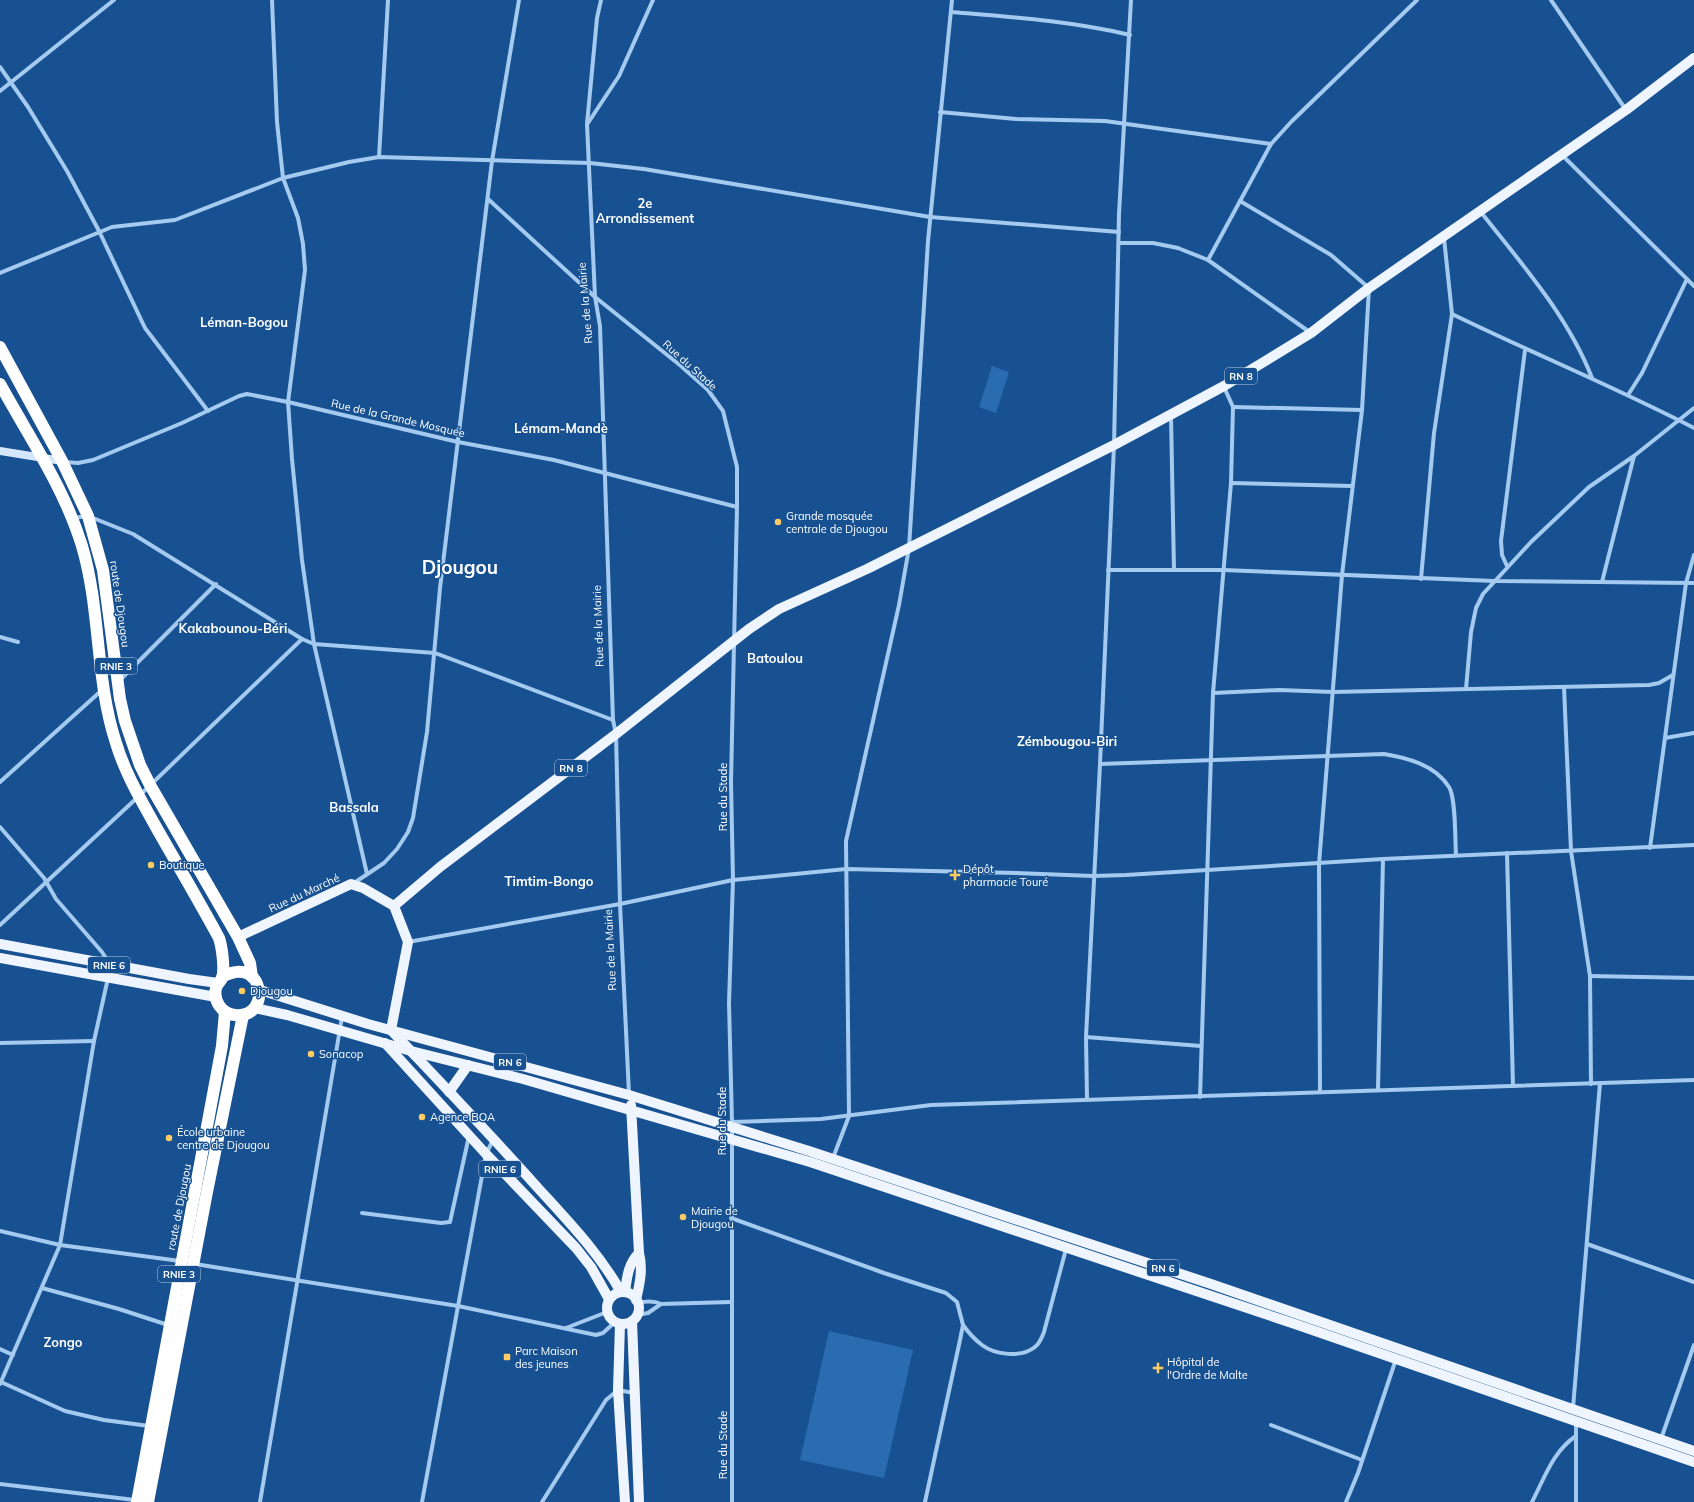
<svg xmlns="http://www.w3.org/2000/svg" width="1694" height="1502" font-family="Mulish,sans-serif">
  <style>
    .green { fill: #2a6cb0 }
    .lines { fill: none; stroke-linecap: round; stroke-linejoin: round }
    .street { stroke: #a5caf0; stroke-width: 4 }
    .secondary { stroke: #d3e6fb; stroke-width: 8 }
    .primary { stroke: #eef5ff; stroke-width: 10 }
    .highway { stroke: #fff; stroke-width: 12 }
    .poi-dot { fill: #ffcc64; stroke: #175191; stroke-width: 1.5 }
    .labels { text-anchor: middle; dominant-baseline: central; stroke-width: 3; stroke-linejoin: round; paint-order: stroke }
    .shield { fill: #175191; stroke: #b9cbde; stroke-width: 1 }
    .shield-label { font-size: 10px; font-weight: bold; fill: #fff }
    .street-label { font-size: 11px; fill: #fff; stroke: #175191 }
    .poi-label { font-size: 11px; fill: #fff; stroke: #175191; text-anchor: start }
    .quarter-label { font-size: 13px; font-weight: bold; fill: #fff; stroke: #175191 }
    .town-label { font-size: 19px; font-weight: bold; fill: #fff; stroke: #175191 }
  </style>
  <rect width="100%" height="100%" fill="#175191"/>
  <g class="green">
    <path d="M 992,366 L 1009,372 L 996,413 L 979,407 Z"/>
    <path d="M 829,1331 L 913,1350 L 884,1478 L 800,1460 Z"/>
  </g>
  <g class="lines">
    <g class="street">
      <path d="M 272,0 L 277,122 L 283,178 L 298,218 L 303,244 L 305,270 L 288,402 L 292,459 L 302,560 L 314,644 L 367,874"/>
      <path d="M 601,0 L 597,18 L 587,124 L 595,297 L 600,326 L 613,720 L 616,734 L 620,904 L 629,1094"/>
      <path d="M 1551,0 L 1626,110"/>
      <path d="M 951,12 C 1011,17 1071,21 1130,35"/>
      <path d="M 0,67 L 28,107 L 67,171 L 99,231 L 145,328 L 208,411"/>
      <path d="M 0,91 L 114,0"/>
      <path d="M 940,112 L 1016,119 L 1105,121 L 1271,144"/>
      <path d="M 588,123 L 619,76 L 653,0"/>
      <path d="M 1562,155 L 1694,286"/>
      <path d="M 379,157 L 388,0"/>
      <path d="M 488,199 L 595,297 L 681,366 L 708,390 L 723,411 L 737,467 L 737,507 L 731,782 L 733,880 L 729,1003 L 732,1122 L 732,1502"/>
      <path d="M 1240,201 L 1331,255 L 1369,288 L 1362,410 L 1342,575 L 1319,864 L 1320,1092"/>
      <path d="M 1480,211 C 1521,263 1568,316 1592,378"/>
      <path d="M 1119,243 L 1153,243 L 1178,248 L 1208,260 L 1311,333"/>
      <path d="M 1208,260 L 1271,144 L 1292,121 L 1417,0"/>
      <path d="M 0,273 L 112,227 L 175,220 L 283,178 L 349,162 L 379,157 L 590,163 L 644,169 L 930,217 L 1119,232"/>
      <path d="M 1452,314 C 1532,353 1615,387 1694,428"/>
      <path d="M 1628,395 L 1642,373 L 1687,279"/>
      <path d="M 1233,407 L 1362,410"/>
      <path d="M 1171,416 L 1174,570"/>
      <path d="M 65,462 L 78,463 L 93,460 L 182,423 L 239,396 L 247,394 L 288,402 L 458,442 L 554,460 L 737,507"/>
      <path d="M 1231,483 L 1352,486"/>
      <path d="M 73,518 L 88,516 L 133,534 L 302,639 L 314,644 L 435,653 L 613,720"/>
      <path d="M 1507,566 L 1502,555 L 1501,541 L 1525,350"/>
      <path d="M 1108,570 L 1224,570 L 1494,581 L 1694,583"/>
      <path d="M 1421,579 L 1434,433 L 1452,314 L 1444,238"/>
      <path d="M 1602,582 L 1634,456"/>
      <path d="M 0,637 L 18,642"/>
      <path d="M 120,680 L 216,584"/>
      <path d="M 1564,687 L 1571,851 L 1590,976 L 1591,1084"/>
      <path d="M 1466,689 L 1471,632 L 1476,608 L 1483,594 L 1531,542 L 1589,487 L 1634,456 L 1694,408"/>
      <path d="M 1213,693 L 1279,690 L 1333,692 L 1649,685 L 1659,683 L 1673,675"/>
      <path d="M 1665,738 L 1694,733"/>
      <path d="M 1100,764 L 1384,754 C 1408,758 1435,765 1449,787 C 1456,798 1455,841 1456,855"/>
      <path d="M 0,782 L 102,690"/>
      <path d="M 0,827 L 44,878 L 56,899 L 102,952 L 109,963"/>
      <path d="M 1650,848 L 1686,583 L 1694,555"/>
      <path d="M 1507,853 L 1513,1086"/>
      <path d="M 354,883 L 384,863 L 397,849 L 408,832 L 413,818 L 427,732 L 440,588 L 492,161 L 519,0"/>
      <path d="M 0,925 L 139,796 L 302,639"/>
      <path d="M 408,942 L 620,904 L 733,880 L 846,869 L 1016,873 L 1093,876 L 1126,875 L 1383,859 L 1694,845"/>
      <path d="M 1590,976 L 1694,978"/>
      <path d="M 1086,1037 L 1201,1046"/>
      <path d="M 0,1043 L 94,1041"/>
      <path d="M 1378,1089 L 1383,859"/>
      <path d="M 1200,1097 L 1213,693 L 1231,483 L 1233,407 L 1224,387"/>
      <path d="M 1087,1099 L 1086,1037 L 1100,764 L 1114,445 L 1119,214 L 1131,0"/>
      <path d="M 732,1122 L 821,1119 L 931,1105 L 1694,1080"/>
      <path d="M 833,1158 L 849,1116 L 846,841 L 899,605 L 909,548 L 928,241 L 952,0"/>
      <path d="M 362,1213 L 441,1223 L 450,1222 L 469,1136"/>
      <path d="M 731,1218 L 884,1273 L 946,1293 L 957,1302 L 963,1325 L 960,1340 L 925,1502"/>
      <path d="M 0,1231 L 60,1245 L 180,1261"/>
      <path d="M 1587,1244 L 1694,1282"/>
      <path d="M 195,1264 L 458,1306 L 596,1335 L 603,1333 L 615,1322"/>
      <path d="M 42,1288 L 119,1309 L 168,1325"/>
      <path d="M 638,1303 C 646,1301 653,1300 661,1304 L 731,1302"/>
      <path d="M 637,1315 L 648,1313 L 661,1304"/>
      <path d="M 963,1325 C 968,1332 974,1339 982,1345 C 995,1355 1021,1358 1035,1347 C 1040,1343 1042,1337 1044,1332 L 1066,1249"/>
      <path d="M 566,1328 L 607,1312"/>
      <path d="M 0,1349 L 13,1355"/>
      <path d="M 1,1382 L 65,1411 L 104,1420 L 149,1426"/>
      <path d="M 0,1384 L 60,1245 L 94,1041 L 108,978"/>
      <path d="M 1573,1408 L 1600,1083"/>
      <path d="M 1271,1425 L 1362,1460"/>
      <path d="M 1661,1439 L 1694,1345"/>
      <path d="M 0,1484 L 135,1500"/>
      <path d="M 260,1502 L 342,1017"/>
      <path d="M 422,1502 L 486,1154 L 493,1140"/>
      <path d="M 542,1502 L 606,1400 L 618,1390 L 634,1393"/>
      <path d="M 1346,1502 L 1358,1473 L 1396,1359"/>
      <path d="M 1532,1502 C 1544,1479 1553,1451 1576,1436"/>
      <path d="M 1576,1502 L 1576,1422"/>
    </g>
    <path class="secondary" d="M 0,451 L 62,461"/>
    <g class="primary">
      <path d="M 394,906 L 440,867 L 616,734 L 749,629 L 779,609 L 867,569 L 1114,445 L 1224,386 L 1267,360 L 1311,333 L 1369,288 L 1626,110 L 1694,58"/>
      <path d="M 238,937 L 351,884 L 363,888 L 394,906 L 408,942 L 391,1030"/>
      <path d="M 0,944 L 189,979 L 218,983"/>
      <path d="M 0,958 L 216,997"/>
      <path d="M 260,990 L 368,1024 L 629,1095 L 809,1151 L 1211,1284 L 1694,1451"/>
      <path d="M 254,1008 L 287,1015 L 411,1051 L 523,1079 L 810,1162 L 1292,1323 L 1694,1462"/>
      <path d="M 391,1030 C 440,1082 490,1134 538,1188 C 568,1221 599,1253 621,1292"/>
      <path d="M 385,1043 L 486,1154 L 576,1248 L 591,1267 L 609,1299"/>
      <path d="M 449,1092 L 468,1065"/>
      <path d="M 631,1105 L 639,1253 C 643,1269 640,1283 636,1300"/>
      <path d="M 625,1292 C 627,1277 628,1264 639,1253"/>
      <circle cx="623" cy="1308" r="16"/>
      <path d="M 632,1321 L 639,1502"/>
      <path d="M 620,1324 L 618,1390 L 625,1502"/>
    </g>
    <g class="highway">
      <path d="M 0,347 L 62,461 L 88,516 L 103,570 L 120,699 L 125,721 L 140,765 L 150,785 L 238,937 L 250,963 L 252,977"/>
      <path d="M 0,384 C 29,437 64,487 82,546 C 101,610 95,679 116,743 C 125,773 141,800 156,827 C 177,864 199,901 219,938 C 222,947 225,969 222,978 C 221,981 217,984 216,988 C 213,1001 222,1014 235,1015 C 273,1019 264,953 222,977"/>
      <path d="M 137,1502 L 222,1046 L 225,1012"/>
      <path d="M 148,1502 L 207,1192 L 243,1015"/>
    </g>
  </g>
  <g class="poi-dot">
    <circle cx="778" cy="522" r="4"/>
    <circle cx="151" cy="865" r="4"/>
    <path d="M953 869h4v4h4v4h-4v4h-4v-4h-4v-4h4z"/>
    <circle cx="242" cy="991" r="4"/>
    <circle cx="311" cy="1054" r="4"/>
    <circle cx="422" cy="1117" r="4"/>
    <circle cx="169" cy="1138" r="4"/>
    <circle cx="683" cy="1217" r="4"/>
    <rect x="503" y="1353" width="8" height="8" rx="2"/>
    <path d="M1156 1362h4v4h4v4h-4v4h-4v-4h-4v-4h4z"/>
  </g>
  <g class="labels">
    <g class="shield">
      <rect x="1225" y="368" width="32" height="16" rx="3"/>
      <rect x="95" y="658" width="42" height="16" rx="3"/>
      <rect x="555" y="760" width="32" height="16" rx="3"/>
      <rect x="88" y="957" width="42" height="16" rx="3"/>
      <rect x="494" y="1054" width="32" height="16" rx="3"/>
      <rect x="479" y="1161" width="42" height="16" rx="3"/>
      <rect x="1147" y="1260" width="32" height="16" rx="3"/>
      <rect x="158" y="1266" width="42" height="16" rx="3"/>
    </g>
    <g class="shield-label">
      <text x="1241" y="376">RN 8</text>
      <text x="116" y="666">RNIE 3</text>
      <text x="571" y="768">RN 8</text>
      <text x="109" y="965">RNIE 6</text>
      <text x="510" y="1062">RN 6</text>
      <text x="500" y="1169">RNIE 6</text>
      <text x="1163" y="1268">RN 6</text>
      <text x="179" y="1274">RNIE 3</text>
    </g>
    <g class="street-label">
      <text transform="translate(585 303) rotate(-95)">Rue de la Mairie</text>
      <text transform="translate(690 365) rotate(42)">Rue du Stade</text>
      <text transform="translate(398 418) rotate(13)">Rue de la Grande Mosquée</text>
      <text transform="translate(120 604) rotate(82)">route de Djougou</text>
      <text transform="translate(598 626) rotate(-92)">Rue de la Mairie</text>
      <text transform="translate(723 797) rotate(-90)">Rue du Stade</text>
      <text transform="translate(304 893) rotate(-25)">Rue du Marché</text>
      <text transform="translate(610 950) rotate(-93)">Rue de la Mairie</text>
      <text transform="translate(722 1121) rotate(-90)">Rue du Stade</text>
      <text transform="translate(179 1207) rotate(-79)">route de Djougou</text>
      <text transform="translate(723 1445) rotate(-90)">Rue du Stade</text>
    </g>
    <g class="poi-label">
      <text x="786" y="516">Grande mosquée<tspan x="786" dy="13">centrale de Djougou</tspan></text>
      <text x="159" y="865">Boutique</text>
      <text x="963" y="869">Dépôt<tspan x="963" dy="13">pharmacie Touré</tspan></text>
      <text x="250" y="991">Djougou</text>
      <text x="319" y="1054">Sonacop</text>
      <text x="430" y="1117">Agence BOA</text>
      <text x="177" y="1132">École urbaine<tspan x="177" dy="13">centre de Djougou</tspan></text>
      <text x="691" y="1211">Mairie de<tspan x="691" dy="13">Djougou</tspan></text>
      <text x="515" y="1351">Parc Maison<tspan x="515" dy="13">des jeunes</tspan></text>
      <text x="1167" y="1362">Hôpital de<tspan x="1167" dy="13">l'Ordre de Malte</tspan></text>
    </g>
    <g class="quarter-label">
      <text x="645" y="203">2e<tspan x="645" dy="15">Arrondissement</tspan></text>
      <text x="244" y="322">Léman-Bogou</text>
      <text x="561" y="428">Lémam-Mandè</text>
      <text x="233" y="628">Kakabounou-Béri</text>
      <text x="775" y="658">Batoulou</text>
      <text x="1067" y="741">Zémbougou-Biri</text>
      <text x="354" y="807">Bassala</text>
      <text x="549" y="881">Timtim-Bongo</text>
      <text x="63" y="1342">Zongo</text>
    </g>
    <g class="town-label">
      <text x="460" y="567">Djougou</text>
    </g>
  </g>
</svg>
